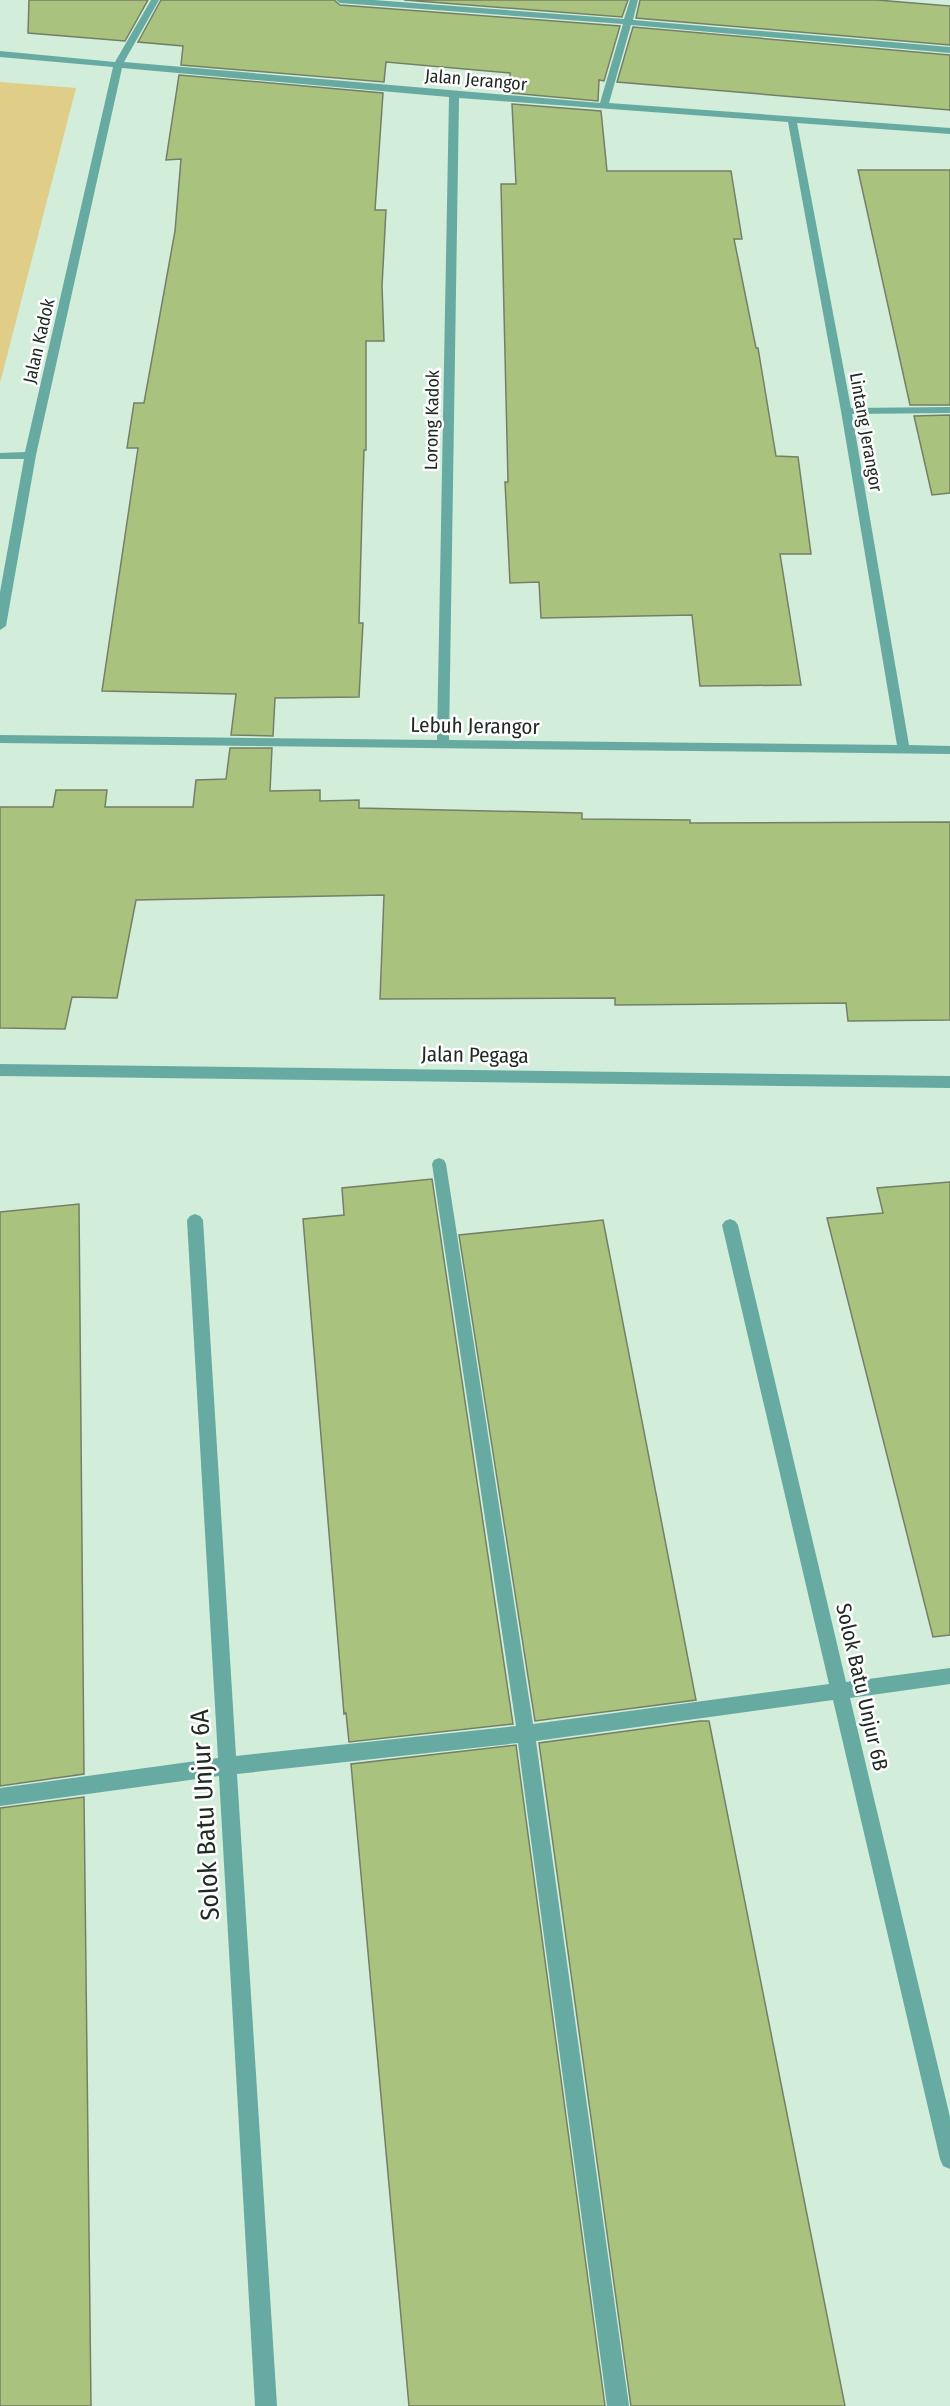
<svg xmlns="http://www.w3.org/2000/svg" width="950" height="2406" font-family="'Fira Sans Condensed',sans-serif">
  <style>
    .green { fill: #e0cd87 }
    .building { fill: #a9c37e; stroke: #757f67; stroke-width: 1.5 }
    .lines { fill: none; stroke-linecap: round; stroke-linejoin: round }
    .minor { fill: #66aaa2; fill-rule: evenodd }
    .labels { text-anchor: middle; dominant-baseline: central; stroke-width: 5; stroke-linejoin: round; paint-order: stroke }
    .far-street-label { font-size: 18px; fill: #202a24; stroke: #fff }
    .street-label { font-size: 21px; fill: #202a24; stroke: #fff }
    .near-street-label { font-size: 26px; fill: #202a24; stroke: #fff }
  </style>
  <rect width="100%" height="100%" fill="#d2edda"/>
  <path class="green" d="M 0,82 L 76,88 L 0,383 Z"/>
  <g class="building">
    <path d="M 29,0 L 148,0 L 125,41 L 28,33 Z"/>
    <path d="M 161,0 L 334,0 L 340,5 L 620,26 L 604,81 L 599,80 L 598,101 L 511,93 L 510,73 L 386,62 L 384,82 L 181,65 L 183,46 L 138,42 Z"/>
    <path d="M 404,0 L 628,0 L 622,17 Z"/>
    <path d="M 640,0 L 877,0 L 950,6 L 950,45 L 636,18 Z"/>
    <path d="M 633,27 L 950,55 L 950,110 L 617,82 Z"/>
    <path d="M 179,75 L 383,93 L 375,210 L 386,210 L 382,286 L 384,341 L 366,341 L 366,450 L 364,450 L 362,513 L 359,623 L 363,623 L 359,697 L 275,698 L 273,736 L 231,735 L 236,694 L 102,691 L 138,448 L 127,448 L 134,403 L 144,403 L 175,231 L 181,159 L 166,160 Z"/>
    <path d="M 512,104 L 601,111 L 607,171 L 731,171 L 742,239 L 734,239 L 756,348 L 758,348 L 776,456 L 798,457 L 811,554 L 780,554 L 801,685 L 700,686 L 692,615 L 541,618 L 539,582 L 510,583 L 505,482 L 508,482 L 501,184 L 516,184 Z"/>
    <path d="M 858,170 L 950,170 L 950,405 L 910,405 Z"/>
    <path d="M 950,415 L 950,493 L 932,495 L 914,416 Z"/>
    <path d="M 230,748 L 272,748 L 270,791 L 320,790 L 320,801 L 359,800 L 359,808 L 582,813 L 582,819 L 690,820 L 690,823 L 950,822 L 950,1020 L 848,1021 L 846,1003 L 615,1005 L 615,998 L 380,999 L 384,895 L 136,900 L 117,998 L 72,997 L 65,1029 L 0,1028 L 0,807 L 53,807 L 56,790 L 107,790 L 105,807 L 193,807 L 196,780 L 226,779 Z"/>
    <path d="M 432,1179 L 513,1724 L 349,1742 L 346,1713 L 344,1714 L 303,1219 L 344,1215 L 342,1188 Z"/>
    <path d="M 950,1182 L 950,1635 L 933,1637 L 827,1218 L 883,1213 L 877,1188 Z"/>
    <path d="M 79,1204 L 84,1774 L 0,1786 L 0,1212 Z"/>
    <path d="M 603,1220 L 696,1700 L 535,1721 L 459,1235 Z"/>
    <path d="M 700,1721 L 709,1721 L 845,2406 L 631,2406 L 539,1743 Z"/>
    <path d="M 516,1745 L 605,2406 L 409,2406 L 351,1764 Z"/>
    <path d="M 84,1797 L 91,2406 L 0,2406 L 0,1808 Z"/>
  </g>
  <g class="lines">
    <g class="minor">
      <path d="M 151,0 L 159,0 L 124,62 L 600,103 L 623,24 L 340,3 L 336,0 L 374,0 L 624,19 L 630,0 L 638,0 L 633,20 L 950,47 L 950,53 L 631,25 L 609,103 L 950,128 L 950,134 L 797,123 L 851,408 L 950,407 L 950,413 L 852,414 L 909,745 L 950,746 L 950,754 L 0,743 L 0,735 L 437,740 L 449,97 L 122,68 L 36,455 L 6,626 L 0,630 L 0,592 L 24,459 L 0,459 L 0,453 L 25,452 L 113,67 L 0,57 L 0,51 L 115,62 ZM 459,98 L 788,122 L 841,411 L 897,745 L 449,740 Z"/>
      <path d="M 0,1064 L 950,1076 L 950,1088 L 0,1076 Z"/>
      <path d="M 439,1158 L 444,1160 L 446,1164 L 533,1724 L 829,1684 L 722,1225 L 725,1221 L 730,1219 L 735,1221 L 738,1225 L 846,1682 L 950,1668 L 950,1684 L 850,1698 L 950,2117 L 950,2169 L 943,2166 L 940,2159 L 833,1700 L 536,1741 L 629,2406 L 607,2406 L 518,1743 L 237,1774 L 277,2406 L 255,2406 L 219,1776 L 0,1806 L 0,1788 L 218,1758 L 187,1220 L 190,1216 L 195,1214 L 200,1216 L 203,1220 L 236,1756 L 516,1726 L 432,1164 L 434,1160 Z"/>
    </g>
  </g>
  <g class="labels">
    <g class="far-street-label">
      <text transform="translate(476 80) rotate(5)">Jalan Jerangor</text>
      <text transform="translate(39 341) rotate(-77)">Jalan Kadok</text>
      <text transform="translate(432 420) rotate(-89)">Lorong Kadok</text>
      <text transform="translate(866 432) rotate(80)">Lintang Jerangor</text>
    </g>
    <g class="street-label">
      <text transform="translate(475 726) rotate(1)">Lebuh Jerangor</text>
      <text transform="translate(475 1055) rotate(1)">Jalan Pegaga</text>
      <text transform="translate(862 1687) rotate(77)">Solok Batu Unjur 6B</text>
    </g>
    <g class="near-street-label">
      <text transform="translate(205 1815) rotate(-93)">Solok Batu Unjur 6A</text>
    </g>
  </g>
</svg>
